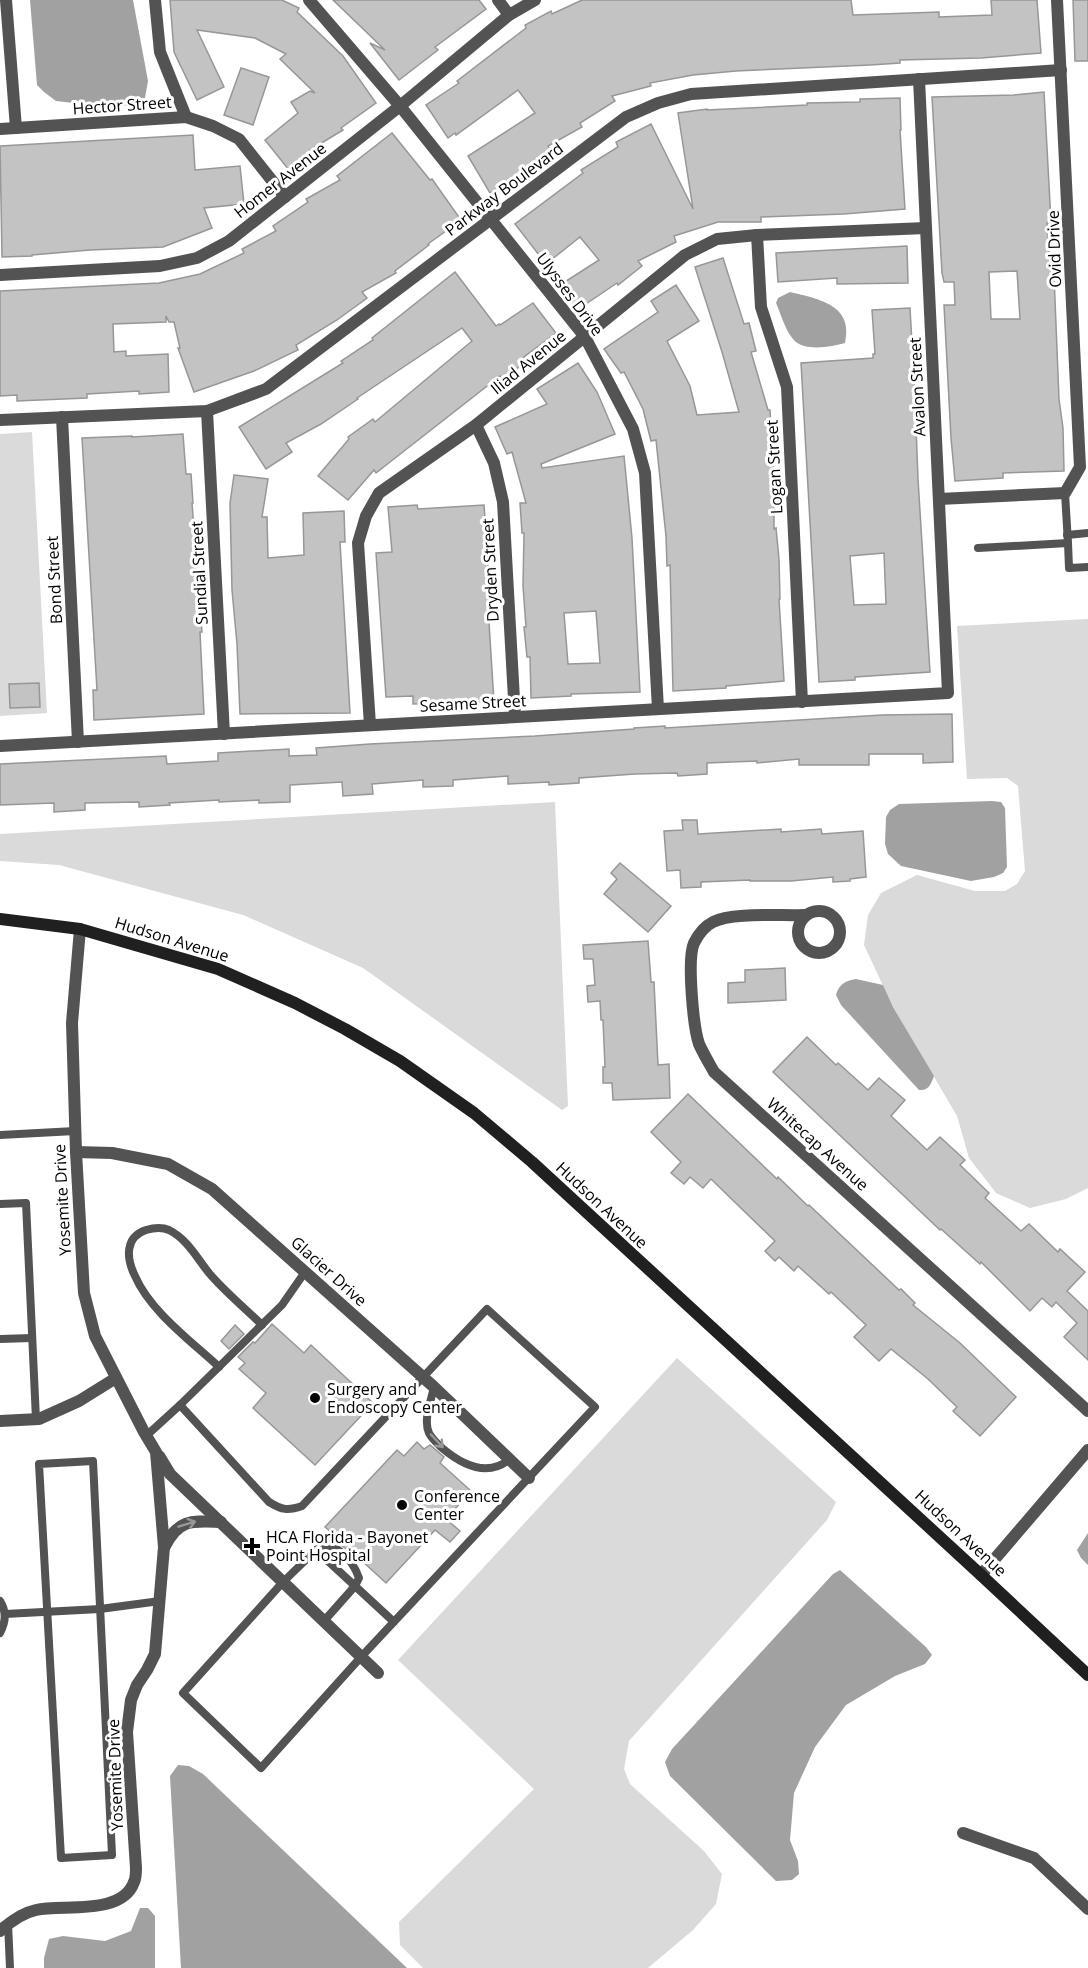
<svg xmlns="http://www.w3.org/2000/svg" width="1088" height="1968" font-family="'Open Sans',sans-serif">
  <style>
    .green { fill: #dadada }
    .water { fill: #a1a1a1 }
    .building { fill: #c3c3c3; stroke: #979797; stroke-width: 1.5; fill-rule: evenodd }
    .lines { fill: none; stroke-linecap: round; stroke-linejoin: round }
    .lane { stroke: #535353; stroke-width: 8 }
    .street { stroke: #535353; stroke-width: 12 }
    .secondary { stroke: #202020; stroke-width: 12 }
    .oneway { stroke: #989898 }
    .poi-dot { fill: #000; stroke: #fff; stroke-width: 2 }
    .labels { text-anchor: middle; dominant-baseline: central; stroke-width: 6; stroke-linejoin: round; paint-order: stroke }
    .street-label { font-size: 16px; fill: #000; stroke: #fff }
    .poi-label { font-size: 16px; fill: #000; stroke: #fff; text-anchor: start }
  </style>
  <rect width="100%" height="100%" fill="#fff"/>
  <g class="green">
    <path d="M 32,432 L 47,713 L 0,716 L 0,434 Z"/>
    <path d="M 1088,619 L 1088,1188 L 1066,1199 L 1030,1208 L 996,1193 L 969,1158 L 957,1116 L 893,1007 L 864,945 L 868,915 L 881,893 L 917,875 L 975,891 L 1005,891 L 1017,884 L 1025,871 L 1018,786 L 1007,778 L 967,779 L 957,626 Z"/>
    <path d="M 555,802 L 568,1106 L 562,1110 L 363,968 L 243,915 L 59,865 L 0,861 L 0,834 Z"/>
    <path d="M 677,1358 L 836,1502 L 827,1520 L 629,1741 L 624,1769 L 630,1784 L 704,1851 L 722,1874 L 716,1904 L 693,1930 L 648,1968 L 423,1968 L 400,1945 L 399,1922 L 534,1789 L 398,1660 Z"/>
  </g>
  <g class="water">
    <path d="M 30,0 L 133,0 L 148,81 L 145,98 L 126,106 L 100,106 L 56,101 L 44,92 L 37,85 Z"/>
    <path d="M 790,292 C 819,299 854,305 845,343 C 831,347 803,352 793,339 C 785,330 781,314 776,303 L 778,298 Z"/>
    <path d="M 992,801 L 1001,802 L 1005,808 L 1007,867 L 1003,873 L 994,877 L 971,881 L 901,866 L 888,854 L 885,844 L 886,817 L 890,810 L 899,804 Z"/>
    <path d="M 856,979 L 883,985 L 893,1007 L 934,1076 C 931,1084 929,1091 919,1090 L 841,1005 L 836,995 C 839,984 845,981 856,979 Z"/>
    <path d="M 1088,1533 L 1088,1565 L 1081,1558 L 1077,1550 Z"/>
    <path d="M 840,1570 L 926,1647 L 932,1655 L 925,1664 L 895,1676 L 846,1705 L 815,1747 L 794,1793 L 790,1840 L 798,1861 L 799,1874 L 792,1880 L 776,1881 L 670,1776 L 665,1762 L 672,1749 L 833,1574 Z"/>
    <path d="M 178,1765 L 189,1766 L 203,1774 L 407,1968 L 181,1968 L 170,1776 Z"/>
    <path d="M 140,1908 L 148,1908 L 155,1916 L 155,1968 L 44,1968 L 44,1958 L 49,1939 L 63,1936 L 105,1941 L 131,1931 Z"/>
  </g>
  <g class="building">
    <path d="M 170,0 L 282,0 L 299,8 L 297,12 L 343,56 L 376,103 L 341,128 L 343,130 L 310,150 L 312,152 L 289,170 L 265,140 L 298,113 L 291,102 L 310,91 L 315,93 L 280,59 L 286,54 L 255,38 L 197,30 L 224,87 L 197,100 L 174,52 Z"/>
    <path d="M 333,0 L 479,0 L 486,9 L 435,47 L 438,50 L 399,80 L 370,43 L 385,50 Z"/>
    <path d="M 582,0 L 851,0 L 853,15 L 939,12 L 939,17 L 992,15 L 991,0 L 1037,0 L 1041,53 L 981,58 L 900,60 L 900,63 L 870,65 L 736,71 L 693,75 L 650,83 L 651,86 L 612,96 L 615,101 L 580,123 L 582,127 L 548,146 L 552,153 L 490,193 L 468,156 L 535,113 L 518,90 L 456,135 L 455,133 L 448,138 L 426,105 L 459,83 L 457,81 L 526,28 L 525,25 L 551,11 L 552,14 Z"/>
    <path d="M 1073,0 L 1088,0 L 1088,61 L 1075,61 Z"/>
    <path d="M 241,68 L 269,77 L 253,125 L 224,115 Z"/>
    <path d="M 1044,92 L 1051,222 L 1047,223 L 1051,276 L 1054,275 L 1059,399 L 1063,428 L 1064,471 L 1003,473 L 1003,478 L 955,481 L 951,438 L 944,305 L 955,305 L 954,282 L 944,282 L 942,273 L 932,97 L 1014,95 ZM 1017,271 L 1020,319 L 991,319 L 989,272 Z"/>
    <path d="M 900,98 L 901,130 L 900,130 L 905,209 L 844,214 L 761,217 L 761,222 L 718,222 L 674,236 L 676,242 L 638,261 L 642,266 L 618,285 L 617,283 L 577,310 L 560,285 L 599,260 L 580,237 L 546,264 L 515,224 L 583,173 L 581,170 L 618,147 L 616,142 L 651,124 L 693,209 L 678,113 L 707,109 L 707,110 L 807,105 L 807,103 L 860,102 L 860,99 Z"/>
    <path d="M 392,133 L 430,180 L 432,179 L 461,220 L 428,244 L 429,245 L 395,271 L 396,273 L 362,292 L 367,298 L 337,320 L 296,345 L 298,350 L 254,371 L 194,392 L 178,348 L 180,348 L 174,322 L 169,322 L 166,316 L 166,322 L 113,324 L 114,352 L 126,351 L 126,356 L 168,354 L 169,392 L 139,394 L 139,391 L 87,394 L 87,398 L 17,401 L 17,395 L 0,396 L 0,291 L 159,283 L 200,274 L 244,253 L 242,249 L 276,231 L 273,226 L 308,202 L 306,199 L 340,180 L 337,176 Z"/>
    <path d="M 193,135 L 195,170 L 240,166 L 244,204 L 204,208 L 212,228 L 163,247 L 90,250 L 32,255 L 32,256 L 2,257 L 0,146 Z"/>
    <path d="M 907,246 L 908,283 L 837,284 L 837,278 L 778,282 L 776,253 Z"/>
    <path d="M 723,258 L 744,324 L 749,323 L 756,351 L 751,352 L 768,410 L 770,410 L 774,479 L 774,529 L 776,528 L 779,559 L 780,599 L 779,599 L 784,681 L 726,686 L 726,688 L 673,691 L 670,565 L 667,566 L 666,536 L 656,440 L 651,441 L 643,409 L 624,372 L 621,373 L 604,349 L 658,312 L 651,301 L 676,285 L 699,321 L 667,341 L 690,386 L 697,415 L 739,412 L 722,352 L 695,267 Z"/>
    <path d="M 455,272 L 496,326 L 499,324 L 500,325 L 533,303 L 556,333 L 524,357 L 527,361 L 503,379 L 500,376 L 376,473 L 374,470 L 348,500 L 318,476 L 349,439 L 348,437 L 373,419 L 375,422 L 472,341 L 462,328 L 357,398 L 358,399 L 321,424 L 286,443 L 292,452 L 266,469 L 239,427 L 343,363 L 341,361 L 373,340 L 372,338 Z"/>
    <path d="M 910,308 L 915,396 L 918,396 L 919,426 L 916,426 L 918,479 L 930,672 L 855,677 L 855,680 L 819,682 L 801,363 L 873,358 L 873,354 L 875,354 L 872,310 ZM 884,553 L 886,604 L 854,605 L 850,556 Z"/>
    <path d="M 578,363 L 597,392 L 615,434 L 541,464 L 542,468 L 624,456 L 632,538 L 640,692 L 571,694 L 571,696 L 531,698 L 530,657 L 527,657 L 524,627 L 526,627 L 523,586 L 524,533 L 522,533 L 520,503 L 526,503 L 512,452 L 507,454 L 495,427 L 547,404 L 537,389 ZM 596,611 L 600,663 L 568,664 L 564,613 Z"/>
    <path d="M 183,434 L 186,474 L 191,474 L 193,503 L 192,503 L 202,632 L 200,632 L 204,714 L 94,720 L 93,690 L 97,690 L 82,438 L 132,436 L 132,437 Z"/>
    <path d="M 234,475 L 268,479 L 262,517 L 267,517 L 268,558 L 304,555 L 303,513 L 344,511 L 345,542 L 340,542 L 350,713 L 240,714 L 237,644 L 232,590 L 230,503 Z"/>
    <path d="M 417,505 L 418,509 L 484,505 L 489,575 L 486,575 L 494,702 L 413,704 L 413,696 L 386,697 L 376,553 L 392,552 L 388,507 Z"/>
    <path d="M 39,683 L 40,707 L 10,708 L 9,684 Z"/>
    <path d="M 952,714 L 953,762 L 923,763 L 923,754 L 869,754 L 869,765 L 799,765 L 799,759 L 757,763 L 757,761 L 707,763 L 707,774 L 678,776 L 677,773 L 635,774 L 579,778 L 579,783 L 549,785 L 549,782 L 508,784 L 508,776 L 453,780 L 453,786 L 423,787 L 423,780 L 372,784 L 373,794 L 343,796 L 342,782 L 290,785 L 290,802 L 259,803 L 259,800 L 219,802 L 219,800 L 169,803 L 170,805 L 139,807 L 139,802 L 85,803 L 85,810 L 54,812 L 54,803 L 0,805 L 0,764 L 166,756 L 167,764 L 218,761 L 218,753 L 289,749 L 289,756 L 317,755 L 316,748 L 370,744 L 535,736 L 634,729 L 634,728 L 665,726 L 665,728 L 882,715 Z"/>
    <path d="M 682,820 L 697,820 L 698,834 L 781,829 L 781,832 L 821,829 L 822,834 L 863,831 L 866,877 L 850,879 L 850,881 L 833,882 L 833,877 L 791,881 L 750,881 L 750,880 L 701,882 L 701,887 L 681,888 L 680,870 L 667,871 L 664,831 L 683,830 Z"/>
    <path d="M 620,863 L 671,906 L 648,932 L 604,894 L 617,879 L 611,873 Z"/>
    <path d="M 648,941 L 651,982 L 654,982 L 658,1065 L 669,1064 L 670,1098 L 613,1100 L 612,1083 L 603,1083 L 603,1067 L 605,1067 L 603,1020 L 601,1020 L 600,1001 L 588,1002 L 587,986 L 595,985 L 593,959 L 584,959 L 583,945 Z"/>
    <path d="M 785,968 L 786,1000 L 728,1003 L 728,983 L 745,982 L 745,970 Z"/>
    <path d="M 807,1037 L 836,1065 L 838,1063 L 868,1090 L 879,1078 L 905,1100 L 891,1116 L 927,1150 L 940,1137 L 965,1160 L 960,1165 L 989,1193 L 985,1198 L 1021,1231 L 1029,1224 L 1058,1252 L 1060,1249 L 1085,1272 L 1067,1291 L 1088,1311 L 1088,1360 L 1064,1337 L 1077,1323 L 1056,1302 L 1052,1307 L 1042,1298 L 1030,1311 L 981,1262 L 980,1264 L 941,1229 L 940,1230 L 773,1072 Z"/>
    <path d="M 688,1094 L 777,1179 L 778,1177 L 808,1206 L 809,1205 L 899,1290 L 901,1289 L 915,1303 L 913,1305 L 960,1343 L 1016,1397 L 980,1436 L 953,1411 L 957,1407 L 928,1379 L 891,1349 L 879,1361 L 854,1337 L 866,1325 L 831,1292 L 829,1294 L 798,1266 L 794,1271 L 779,1257 L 775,1261 L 765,1251 L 775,1241 L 711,1179 L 703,1188 L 690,1177 L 684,1184 L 671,1173 L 681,1162 L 651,1132 Z"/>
    <path d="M 272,1324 L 304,1353 L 311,1345 L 373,1403 L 315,1465 L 253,1408 L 266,1393 L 239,1369 L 245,1363 L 238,1357 L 253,1342 L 255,1343 Z"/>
    <path d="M 235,1325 L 244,1334 L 229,1349 L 221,1341 Z"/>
    <path d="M 417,1442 L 424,1449 L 430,1445 L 444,1457 L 440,1463 L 471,1491 L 446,1519 L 460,1531 L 450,1542 L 435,1530 L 386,1583 L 349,1549 L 348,1550 L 336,1542 L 339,1539 L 325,1527 L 397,1450 L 404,1456 Z"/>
  </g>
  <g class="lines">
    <g class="lane">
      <path d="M 1067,535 L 1088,533"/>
      <path d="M 1068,543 L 1069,568 L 1088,567"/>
      <path d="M 978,548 L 1068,543 L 1065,493"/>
      <path d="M 0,1135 L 75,1131"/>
      <path d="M 0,1204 L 26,1203 L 36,1419"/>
      <path d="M 0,1339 L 32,1338"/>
      <path d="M 219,1367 C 191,1341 150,1311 135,1276 C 126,1258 125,1237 146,1230 C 153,1228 162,1227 169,1230 C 187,1239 197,1258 209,1273 C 225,1292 245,1308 262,1325"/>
      <path d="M 434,1387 C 431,1401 423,1420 429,1433 C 432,1439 437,1443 442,1448 C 461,1464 487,1478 510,1459"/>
      <path d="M 180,1405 L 282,1305 L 305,1272"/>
      <path d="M 146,1436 L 180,1405 L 269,1502 C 282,1510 288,1511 302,1506 L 487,1309 L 595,1407 L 361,1657 L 261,1768 L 183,1693 L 283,1582 L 316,1550 L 394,1622"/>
      <path d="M 93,1461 L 112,1855 L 61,1858 L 39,1464 Z"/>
      <path d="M 316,1550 C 334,1537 353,1561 359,1578 L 355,1586 L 324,1621"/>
      <path d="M 0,1601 C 7,1612 6,1622 0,1633"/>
      <path d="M 5,1614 L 100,1609 L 160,1601"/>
      <path d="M 8,1923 L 10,1968"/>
    </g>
    <g class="street">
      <path d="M 6,0 L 16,128"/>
      <path d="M 155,0 L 160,52 L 186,117"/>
      <path d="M 309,0 L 400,106 L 585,337 L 633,429 L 645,473 L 658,709"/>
      <path d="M 498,0 L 509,15"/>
      <path d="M 0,129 L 186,117 L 213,126 L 239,139 L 285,197"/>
      <path d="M 757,235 L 761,307 L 787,387 L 802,702"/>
      <path d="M 0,275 L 160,266 L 197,258 L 229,241 L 400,106 L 509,15 L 535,0"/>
      <path d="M 207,411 L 224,734"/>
      <path d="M 62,417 L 78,742"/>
      <path d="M 0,420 L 207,411 L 266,389 L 626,117 L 658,103 L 691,94 L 1061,70"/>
      <path d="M 476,425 L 494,463 L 503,502 L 515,717"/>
      <path d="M 939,499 L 1065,493 L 1080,467 L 1057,0"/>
      <path d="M 370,725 L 358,543 L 366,516 L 379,493 L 476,425 L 685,255 L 717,239 L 757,235 L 926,228"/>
      <path d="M 0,746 L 948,693 L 919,79"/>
      <circle cx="819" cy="932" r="21"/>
      <path d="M 805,915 C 782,916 731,912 713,922 C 705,926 698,935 694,943 C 687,958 693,1026 699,1044 C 703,1053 709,1063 714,1072 L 1088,1411"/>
      <path d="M 76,1152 L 112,1153 L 168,1164 L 212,1189 L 434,1387 L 529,1478"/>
      <path d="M 0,1421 L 39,1419 L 79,1401 L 116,1378"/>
      <path d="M 159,1456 L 170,1474 L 378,1673"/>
      <path d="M 165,1546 C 179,1518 193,1521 221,1522"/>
      <path d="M 981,1575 L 1088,1450"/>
      <path d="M 963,1833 L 1034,1858 L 1088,1909"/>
      <path d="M 0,1931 C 10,1922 22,1913 36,1910 C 63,1904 122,1916 134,1882 C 136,1878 136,1873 136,1868 L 127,1732 L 131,1700 L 137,1685 L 147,1670 L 155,1654 L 164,1547 L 156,1452 L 144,1432 L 95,1336 L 84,1293 L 76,1152 L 72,1023 L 80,929"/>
    </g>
    <path class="secondary" d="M 0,919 L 80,929 L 218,969 L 295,1003 L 345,1029 L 400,1061 L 474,1113 L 532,1162 L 981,1575 L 1088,1675"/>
  </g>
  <defs><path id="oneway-shaft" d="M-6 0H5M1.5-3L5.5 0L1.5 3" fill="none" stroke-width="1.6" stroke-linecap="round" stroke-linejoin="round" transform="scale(1.5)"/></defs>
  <g class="oneway">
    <use href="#oneway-shaft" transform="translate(437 1441) rotate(47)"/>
    <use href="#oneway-shaft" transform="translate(187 1524) rotate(-17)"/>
  </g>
  <g class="poi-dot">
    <circle cx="315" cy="1398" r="6"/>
    <circle cx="402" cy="1505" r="6"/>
    <path d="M249 1537h6v6h6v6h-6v6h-6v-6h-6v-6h6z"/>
  </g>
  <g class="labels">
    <g class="street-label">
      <text transform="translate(122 105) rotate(-4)">Hector Street</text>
      <text transform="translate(280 180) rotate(-38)">Homer Avenue</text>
      <text transform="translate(504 189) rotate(-37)">Parkway Boulevard</text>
      <text transform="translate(1054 249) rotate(-92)">Ovid Drive</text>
      <text transform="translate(570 294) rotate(53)">Ulysses Drive</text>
      <text transform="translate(528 362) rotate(-39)">Iliad Avenue</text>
      <text transform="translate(917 387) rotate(-93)">Avalon Street</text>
      <text transform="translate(774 467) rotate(-93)">Logan Street</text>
      <text transform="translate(490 570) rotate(-93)">Dryden Street</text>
      <text transform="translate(199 573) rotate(-93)">Sundial Street</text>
      <text transform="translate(54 580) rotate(-93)">Bond Street</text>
      <text transform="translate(473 703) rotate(-3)">Sesame Street</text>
      <text transform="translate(172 939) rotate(17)">Hudson Avenue</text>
      <text transform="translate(818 1144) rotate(42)">Whitecap Avenue</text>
      <text transform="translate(62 1200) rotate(-93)">Yosemite Drive</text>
      <text transform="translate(602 1205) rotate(43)">Hudson Avenue</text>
      <text transform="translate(329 1271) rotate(42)">Glacier Drive</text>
      <text transform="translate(961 1533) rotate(43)">Hudson Avenue</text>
      <text transform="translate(115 1775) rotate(-92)">Yosemite Drive</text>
    </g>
    <g class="poi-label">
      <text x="327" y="1389">Surgery and<tspan x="327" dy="18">Endoscopy Center</tspan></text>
      <text x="414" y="1496">Conference<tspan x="414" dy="18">Center</tspan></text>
      <text x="266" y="1537">HCA Florida - Bayonet<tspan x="266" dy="18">Point Hospital</tspan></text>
    </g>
  </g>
</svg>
